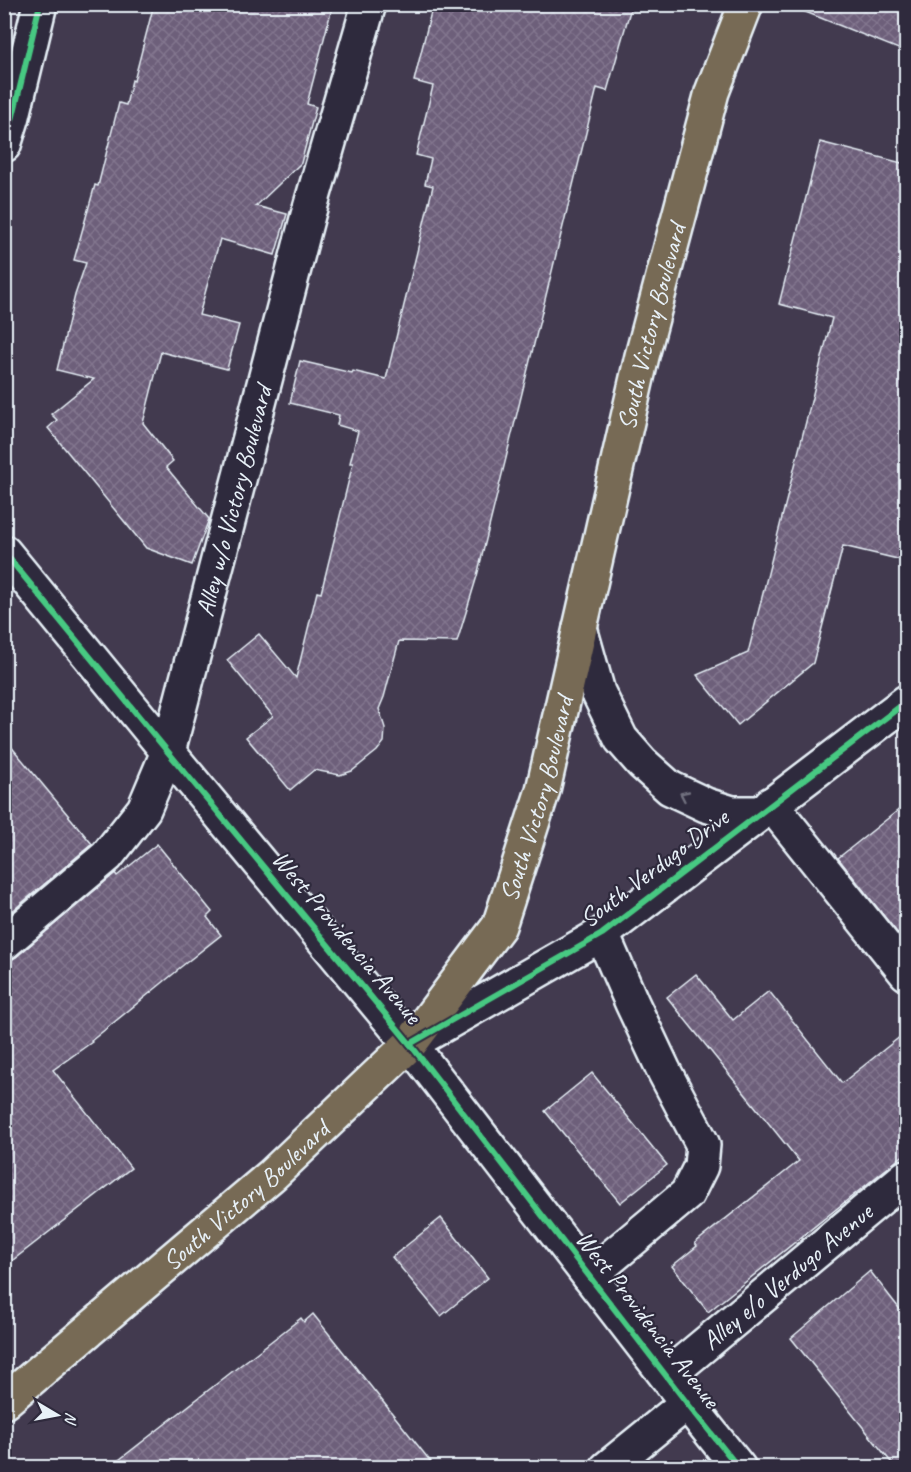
<svg xmlns="http://www.w3.org/2000/svg" width="911" height="1472" font-family="Caveat,sans-serif">
  <style>
    .building { fill: url(#building-cross-hatch); stroke: #e8f1f8; stroke-width: 1.5 }
    .lines { fill: none; stroke-linecap: round; stroke-linejoin: round }
    .minor-casing { stroke: #e8f1f8; stroke-width: 38 }
    .major-casing { stroke: #e8f1f8; stroke-width: 38 }
    .minor { stroke: #2f2a3d; stroke-width: 33 }
    .major { stroke: #776a54; stroke-width: 33 }
    .cycleway-casing { stroke: #2f2a3d; stroke-width: 10 }
    .cycleway { stroke: #46c982; stroke-width: 6 }
    .oneway { stroke: #70707e }
    .labels { text-anchor: middle; dominant-baseline: central; stroke-width: 4.5; stroke-linejoin: round; paint-order: stroke }
    .street-label { font-size: 26px; fill: #e8f1f8; stroke: #2f2a3d }
  </style>
  <defs>
    <pattern id="building-cross-hatch" width="8" height="8" patternUnits="userSpaceOnUse" patternTransform="scale(1.5)"><rect width="8" height="8" fill="#6d5e7a"/><path d="M0 0l8 8M0 8l8-8" fill="none" stroke="#82768e"/></pattern>
  </defs>
  <rect width="100%" height="100%" fill="#423a4f"/>
  <filter id="ink" filterUnits="userSpaceOnUse"><feTurbulence type="fractalNoise" baseFrequency=".0167" numOctaves="2"/><feDisplacementMap in="SourceGraphic" scale="12" xChannelSelector="R" yChannelSelector="G"/><feConvolveMatrix kernelMatrix="1 2 1 2 8 2 1 2 1" color-interpolation-filters="sRGB"/></filter>
  <g filter="url(#ink)">
    <g class="building">
      <path d="M 154,4 L 333,4 L 307,104 L 316,107 L 301,163 L 256,206 L 287,214 L 275,255 L 220,239 L 199,315 L 239,325 L 227,369 L 161,352 L 143,423 L 173,461 L 166,467 L 209,519 L 192,565 L 146,548 L 48,428 L 57,420 L 51,414 L 94,379 L 57,370 L 75,295 L 86,263 L 74,260 L 95,185 L 98,186 L 119,103 L 126,105 L 132,80 L 134,81 Z"/>
      <path d="M 433,4 L 632,4 L 607,91 L 597,88 L 477,576 L 457,642 L 399,641 L 384,697 L 379,709 L 385,728 L 384,742 L 377,751 L 352,771 L 340,775 L 314,770 L 290,790 L 246,737 L 273,716 L 227,660 L 259,634 L 296,678 L 317,592 L 321,593 L 353,463 L 350,463 L 358,431 L 337,425 L 339,415 L 290,403 L 300,361 L 352,373 L 353,371 L 386,379 L 433,186 L 425,184 L 431,159 L 416,155 L 433,86 L 414,81 Z"/>
      <path d="M 794,4 L 906,4 L 906,52 L 793,7 Z"/>
      <path d="M 820,142 L 906,164 L 906,561 L 843,546 L 813,663 L 738,725 L 697,675 L 748,653 L 832,318 L 779,304 Z"/>
      <path d="M 4,738 L 92,844 L 4,918 Z"/>
      <path d="M 906,804 L 906,944 L 838,858 Z"/>
      <path d="M 157,844 L 212,912 L 207,917 L 221,935 L 177,970 L 177,971 L 91,1041 L 92,1042 L 53,1070 L 131,1168 L 4,1267 L 4,961 L 8,961 L 16,957 L 115,873 L 117,876 Z"/>
      <path d="M 696,974 L 733,1020 L 769,991 L 842,1083 L 906,1032 L 906,1153 L 708,1312 L 672,1266 L 697,1246 L 695,1243 L 799,1161 L 667,997 Z"/>
      <path d="M 592,1073 L 667,1165 L 620,1203 L 545,1111 Z"/>
      <path d="M 441,1218 L 488,1278 L 441,1316 L 392,1257 Z"/>
      <path d="M 870,1271 L 906,1317 L 906,1467 L 895,1467 L 791,1338 Z"/>
      <path d="M 313,1314 L 435,1467 L 110,1467 L 301,1318 L 304,1322 Z"/>
    </g>
    <g class="lines">
      <g class="minor-casing">
        <g id="minor">
          <path d="M 4,145 L 13,116 L 40,4"/>
          <path d="M 4,552 L 168,752 L 410,1044 L 687,1403 L 739,1468"/>
          <path d="M 580,628 L 598,692 L 621,739 L 642,763 L 670,788 L 706,805 L 732,813 L 760,813"/>
          <path d="M 771,804 L 906,973"/>
          <path id="s1" d="M 4,943 L 107,856 L 144,809 L 168,752 L 308,215 L 369,4"/>
          <path d="M 410,1044 L 602,934 L 906,702"/>
          <path d="M 589,1276 L 687,1194 L 701,1166 L 703,1145 L 664,1071 L 632,1003 L 602,934"/>
          <path id="s2" d="M 667,1376 L 906,1177"/>
          <path d="M 607,1468 L 687,1403"/>
        </g>
      </g>
      <g class="major-casing">
        <g id="major">
          <path id="s3" d="M 4,1402 L 272,1175 L 410,1044 L 499,926 L 543,790 L 642,356 L 712,92 L 746,4"/>
        </g>
      </g>
      <use href="#minor" class="minor"/>
      <use href="#major" class="major"/>
      <g class="cycleway-casing">
        <g id="cycleway">
          <path d="M 4,145 L 13,116 L 40,4"/>
          <path d="M 4,552 L 168,752 L 410,1044 L 687,1403 L 739,1468"/>
          <path d="M 410,1044 L 602,934 L 906,702"/>
        </g>
      </g>
      <use href="#cycleway" class="cycleway"/>
    </g>
    <defs><path id="oneway-chevron" d="M-2-3.5L2.5 0L-2 3.5" fill="none" stroke-width="1.6" stroke-linecap="round" stroke-linejoin="round" transform="scale(1.5)"/></defs>
    <use class="oneway" href="#oneway-chevron" transform="translate(684 795) rotate(-155)"/>
  </g>
  <g class="labels">
    <g class="street-label">
      <text stroke="none"><textPath href="#s3" startOffset="1308">South Victory Boulevard</textPath></text>
      <text stroke="none"><textPath href="#s1" startOffset="516">Alley w/o Victory Boulevard</textPath></text>
      <text stroke="none"><textPath href="#s3" startOffset="822">South Victory Boulevard</textPath></text>
      <text transform="translate(654 868) rotate(-37)">South Verdugo Drive</text>
      <text transform="translate(347 937) rotate(50)">West Providencia Avenue</text>
      <text stroke="none"><textPath href="#s3" startOffset="318">South Victory Boulevard</textPath></text>
      <text stroke="none"><textPath href="#s2" startOffset="156">Alley e/o Verdugo Avenue</textPath></text>
      <text transform="translate(648 1319) rotate(52)">West Providencia Avenue</text>
    </g>
  </g>
  <rect width="911" height="1472" fill="none" stroke="#2f2a3d" stroke-width="24"/>
  <rect x="12" y="12" width="887" height="1448" fill="none" stroke="#e8f1f8" stroke-width="2" filter="url(#ink)"/>
  <g transform="translate(57 1415) rotate(100)" stroke="#2f2a3d" stroke-width="4.5" paint-order="stroke">
  <path d="M0-4.5L10 22L0 15L-10 22Z" fill="#e8f1f8"/>
  <text y="-9" font-size="16" font-weight="bold" text-anchor="middle" fill="#e8f1f8">N</text>
  </g>
</svg>
